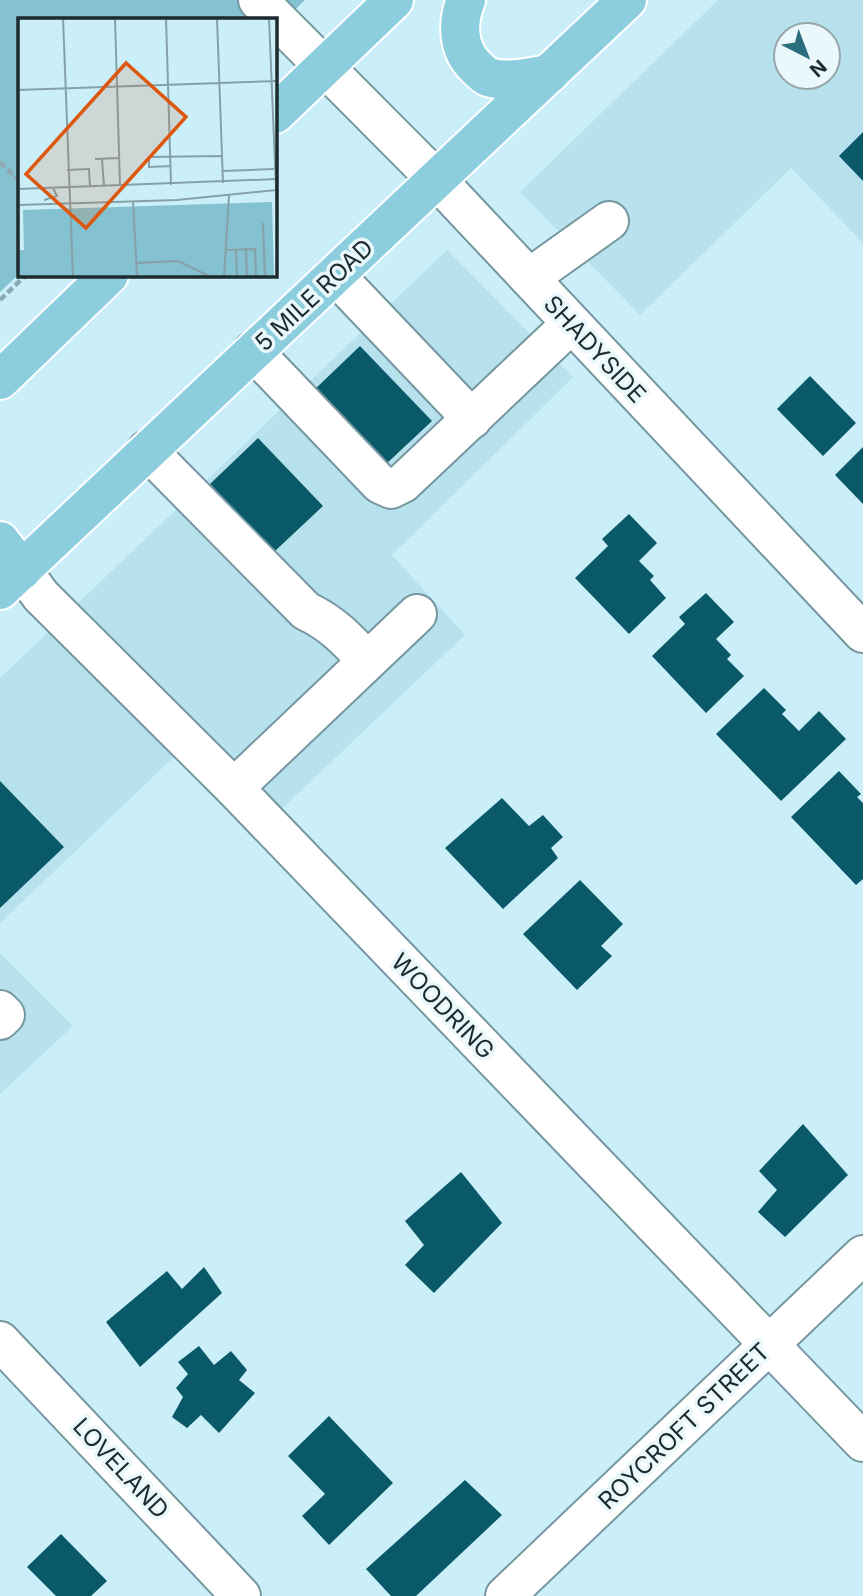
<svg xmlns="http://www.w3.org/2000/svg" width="863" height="1596" font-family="Inter,sans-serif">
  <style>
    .built { fill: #b6e1ed; fill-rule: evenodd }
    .park { fill: #84c1d1 }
    .building { fill: #0a5969 }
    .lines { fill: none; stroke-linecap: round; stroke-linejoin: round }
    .minor-casing { stroke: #7697a0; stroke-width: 42 }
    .major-casing { stroke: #fff; stroke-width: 42 }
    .path { stroke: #8da9b1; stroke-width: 4.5; stroke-dasharray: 7 3.5; stroke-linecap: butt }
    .minor { stroke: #fff; stroke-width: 38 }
    .major { stroke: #8ccede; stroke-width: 38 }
    .labels { text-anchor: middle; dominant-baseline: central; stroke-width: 7; stroke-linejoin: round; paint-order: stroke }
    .street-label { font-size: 24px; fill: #1d2a2e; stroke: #eaf8fc }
    .inset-road { fill: none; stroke: #85a0a8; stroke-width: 2 }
    .view { fill: #de570e; fill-opacity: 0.15; stroke: #de570e; stroke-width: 3.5 }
    .inset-edge { fill: none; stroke: #1d2a2e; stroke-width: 3.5 }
  </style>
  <rect width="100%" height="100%" fill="#cbeff9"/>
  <g class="built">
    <path d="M 718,0 L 863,0 L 863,243 L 791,168 L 640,315 L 520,192 ZM 786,35 L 828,35 L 828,77 L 786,77 Z"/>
    <path d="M 447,250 L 573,377 L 392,555 L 465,635 L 254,835 L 176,755 L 0,923 L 0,678 Z"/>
    <path d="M 0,953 L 73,1026 L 0,1094 Z"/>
  </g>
  <path class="park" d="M 0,0 L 305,0 L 275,29 L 275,19 L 19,19 L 19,274 L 0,292 Z"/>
  <g class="building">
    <path d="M 863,132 L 863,181 L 839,156 Z"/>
    <path d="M 360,346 L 432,421 L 384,466 L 312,392 Z"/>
    <path d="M 810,376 L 856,423 L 823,456 L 777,409 Z"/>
    <path d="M 258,438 L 323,506 L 275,551 L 210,484 Z"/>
    <path d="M 863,447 L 863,504 L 835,475 Z"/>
    <path d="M 629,514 L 657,543 L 639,561 L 654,576 L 650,580 L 666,598 L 629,634 L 575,578 L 608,546 L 602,539 Z"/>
    <path d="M 706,593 L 734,622 L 716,639 L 731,655 L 727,659 L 744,676 L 706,713 L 652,656 L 685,624 L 679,617 Z"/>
    <path d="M 764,688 L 786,710 L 782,714 L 799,731 L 819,711 L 846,739 L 781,801 L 716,734 Z"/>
    <path d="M 839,771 L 861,794 L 857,797 L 863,803 L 863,879 L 856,885 L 791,817 Z"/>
    <path d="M 0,781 L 64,847 L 0,908 Z"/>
    <path d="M 502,798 L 529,826 L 543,815 L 563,837 L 551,848 L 558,858 L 503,909 L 445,848 Z"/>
    <path d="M 580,880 L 623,924 L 601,946 L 612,956 L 577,990 L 523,934 Z"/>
    <path d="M 803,1124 L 848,1175 L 785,1237 L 758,1212 L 777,1190 L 759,1171 Z"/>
    <path d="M 461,1172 L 502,1223 L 434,1293 L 405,1265 L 424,1245 L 405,1221 Z"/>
    <path d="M 204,1267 L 222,1293 L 140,1367 L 106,1322 L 167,1271 L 182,1289 Z"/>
    <path d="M 199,1346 L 214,1365 L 231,1351 L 247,1370 L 239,1380 L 255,1393 L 219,1433 L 201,1415 L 187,1428 L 172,1417 L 183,1397 L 176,1388 L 188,1374 L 178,1362 Z"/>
    <path d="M 329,1416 L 393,1483 L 329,1545 L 302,1516 L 325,1494 L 288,1456 Z"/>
    <path d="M 465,1480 L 502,1515 L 416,1596 L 391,1596 L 366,1569 Z"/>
    <path d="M 61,1534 L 107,1581 L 91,1596 L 56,1596 L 27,1567 Z"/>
  </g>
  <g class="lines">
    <g class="minor-casing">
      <g id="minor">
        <path d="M 258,0 L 437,180 L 863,633"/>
        <path d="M 335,275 L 472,419"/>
        <path d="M 529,278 L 609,221"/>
        <path d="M 253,351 L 380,484 L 391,489 L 403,483 L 571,324"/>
        <path d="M 147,450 L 306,611 C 332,623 348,640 367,661"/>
        <path d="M 22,570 L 41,596 L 234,788 L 863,1442"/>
        <path d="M 234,788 L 417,614"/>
        <path d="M 0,1010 L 5,1015 L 0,1020"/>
        <path d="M 0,1341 L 241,1596"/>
        <path d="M 505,1596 L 863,1255"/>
      </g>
    </g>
    <g class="major-casing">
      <g id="major">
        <path d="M 466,0 C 457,22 457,49 476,67 C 479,70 484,75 488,77 C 506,83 531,77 549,74"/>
        <path d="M 275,114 L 394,0"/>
        <path d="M 0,380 L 109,275"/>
        <path d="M 0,541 L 22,570"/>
        <path d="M 0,590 L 627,0"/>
      </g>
    </g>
    <g class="path">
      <path d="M 0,162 L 19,181"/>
      <path d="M 0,300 L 26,275"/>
    </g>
    <use href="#minor" class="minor"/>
    <use href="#major" class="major"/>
  </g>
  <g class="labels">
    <g class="street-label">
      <text transform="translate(314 295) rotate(-43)">5 MILE ROAD</text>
      <text transform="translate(595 349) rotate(47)">SHADYSIDE</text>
      <text transform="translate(443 1006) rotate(46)">WOODRING</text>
      <text transform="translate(684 1426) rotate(-44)">ROYCROFT STREET</text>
      <text transform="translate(121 1468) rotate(47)">LOVELAND</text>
    </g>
  </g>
  <g transform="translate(18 18)">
    <rect width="259" height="259" fill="#cbeff9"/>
    <path d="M 254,184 L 256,259 L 0,259 L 0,232 L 6,232 L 5,192 Z" fill="#84c1d1"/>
    <path class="inset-road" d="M 45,0 L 55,259M 97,0 L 102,168M 148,0 L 153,167M 199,0 L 205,165M 251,0 L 259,194M 0,72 L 259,63M 77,141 L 101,140M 84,141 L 86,168M 153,148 L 131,149 L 131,139 L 205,138M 49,152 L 71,151 L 72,169M 205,153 L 256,151M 0,171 L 259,161M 26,182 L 39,178 L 35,170M 115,183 L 119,259M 0,187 L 159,182 L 259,172M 245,205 L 247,259M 228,230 L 229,259M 218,231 L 219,259M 208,232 L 237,231 L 238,259M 119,245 L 160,243 L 193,259M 206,259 L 211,177"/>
    <path class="view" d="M 108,45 L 168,99 L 68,210 L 8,156 Z"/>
    <rect width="259" height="259" class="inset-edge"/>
  </g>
  <g transform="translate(807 56) rotate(138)"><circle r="33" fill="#eaf8fc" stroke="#98a6aa" stroke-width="2"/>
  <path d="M0-5L12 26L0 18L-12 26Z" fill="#2a6e7e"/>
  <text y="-10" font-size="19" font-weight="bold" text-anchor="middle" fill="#1d2a2e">N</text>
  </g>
</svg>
